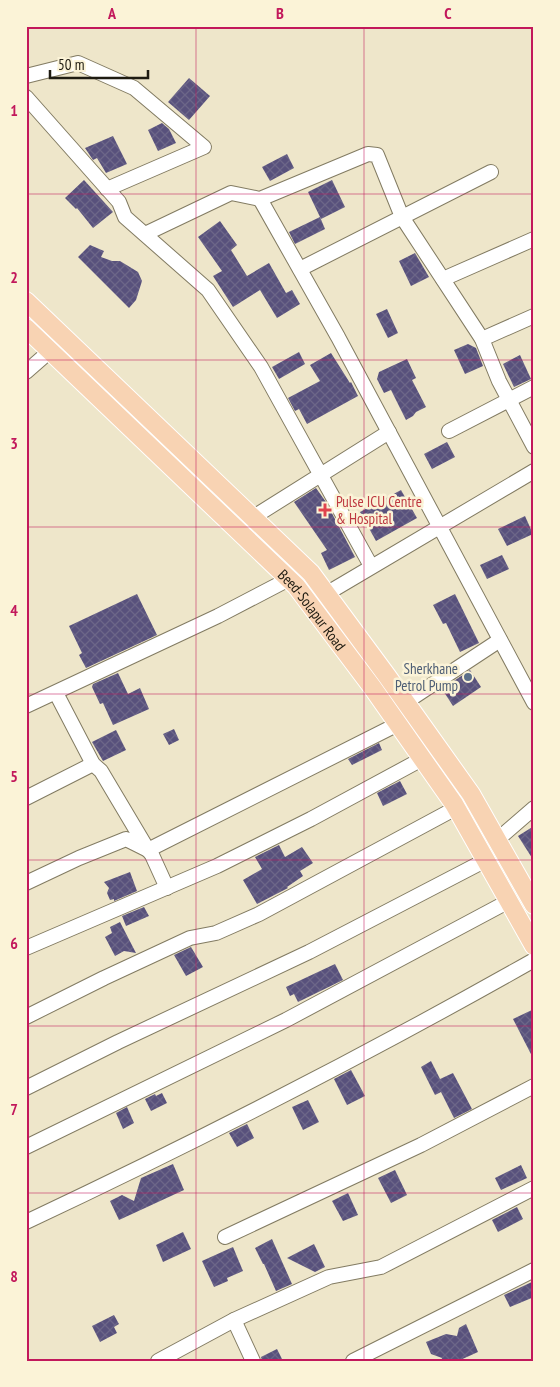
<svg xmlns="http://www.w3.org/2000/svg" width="560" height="1387" font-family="'PT Sans Narrow',sans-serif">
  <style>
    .building { fill: url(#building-cross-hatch) }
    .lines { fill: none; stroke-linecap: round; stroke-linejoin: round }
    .minor-casing { stroke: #827b62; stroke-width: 16 }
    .major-casing { stroke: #fff; stroke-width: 20 }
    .minor { stroke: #fff; stroke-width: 14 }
    .major { stroke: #f8d3b3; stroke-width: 18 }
    .grid { fill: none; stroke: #c2185b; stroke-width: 1; stroke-opacity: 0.55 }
    .health-dot { fill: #e0444e; stroke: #fbf3d7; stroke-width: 2 }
    .service-dot { fill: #5c6f8a; stroke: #fbf3d7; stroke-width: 2 }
    .labels { text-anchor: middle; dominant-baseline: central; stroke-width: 5; stroke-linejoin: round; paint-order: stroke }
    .health-label { font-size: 15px; fill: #be3a42; stroke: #fbf3d7; text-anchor: start }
    .street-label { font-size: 15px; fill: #1e1b11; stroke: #fbf3d7 }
    .service-label { font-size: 15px; fill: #4e5e75; stroke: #fbf3d7; text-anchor: end }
    .neatline { fill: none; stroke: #c2185b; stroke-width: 2 }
    .grid-label { font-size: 16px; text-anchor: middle; font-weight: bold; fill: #c2185b }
  </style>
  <defs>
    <pattern id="building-cross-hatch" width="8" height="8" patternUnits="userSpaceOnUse" patternTransform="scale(1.25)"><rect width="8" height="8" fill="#58517c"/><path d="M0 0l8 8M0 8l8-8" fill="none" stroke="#6c6688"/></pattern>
  </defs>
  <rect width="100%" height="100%" fill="#eee6ca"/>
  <g class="building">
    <path d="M 189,78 L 210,96 L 189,120 L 168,102 Z"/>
    <path d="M 162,123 L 169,129 L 176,143 L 158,151 L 148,130 Z"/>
    <path d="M 113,136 L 127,164 L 106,173 L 97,158 L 93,160 L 85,148 Z"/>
    <path d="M 287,154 L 294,168 L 270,181 L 262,167 Z"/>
    <path d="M 84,180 L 113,212 L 93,228 L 77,208 L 76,209 L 65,198 Z"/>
    <path d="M 332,180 L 345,207 L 321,219 L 308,192 Z"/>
    <path d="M 320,217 L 325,229 L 295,244 L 289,232 Z"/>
    <path d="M 220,221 L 237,245 L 231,250 L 247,276 L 269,263 L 286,293 L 292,290 L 300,304 L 277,318 L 260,290 L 233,307 L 213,276 L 222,271 L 198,237 Z"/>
    <path d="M 90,245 L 104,251 L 101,257 L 112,261 L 120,261 L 138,272 L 142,281 L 136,300 L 129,308 L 78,257 Z"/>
    <path d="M 415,253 L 429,277 L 411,286 L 399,261 Z"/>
    <path d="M 387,309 L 398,333 L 388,338 L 376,314 Z"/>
    <path d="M 468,344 L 476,348 L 483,366 L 465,374 L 454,350 Z"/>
    <path d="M 299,352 L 305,364 L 279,379 L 272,367 Z"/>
    <path d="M 331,353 L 350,383 L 351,382 L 358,396 L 307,424 L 299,409 L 295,411 L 288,398 L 320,381 L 310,365 Z"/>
    <path d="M 520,355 L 531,379 L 514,387 L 503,364 Z"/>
    <path d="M 407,359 L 416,378 L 412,380 L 426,407 L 416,412 L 413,416 L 406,420 L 391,390 L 384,393 L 377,379 L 379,372 Z"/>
    <path d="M 447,442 L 455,457 L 432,469 L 424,454 Z"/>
    <path d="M 316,488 L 326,502 L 355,557 L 329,570 L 321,553 L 327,550 L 294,502 Z"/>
    <path d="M 401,490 L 417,518 L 376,541 L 360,512 Z"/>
    <path d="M 525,516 L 533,534 L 507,546 L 498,529 Z"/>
    <path d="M 502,555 L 509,569 L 487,579 L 480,565 Z"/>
    <path d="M 137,594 L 157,635 L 86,668 L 79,655 L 82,653 L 69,626 Z"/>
    <path d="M 455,594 L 479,643 L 460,652 L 446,623 L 443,624 L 433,605 Z"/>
    <path d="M 470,670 L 481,687 L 453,706 L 442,689 Z"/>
    <path d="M 118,673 L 128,694 L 140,688 L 149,709 L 113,725 L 103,703 L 100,704 L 92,687 L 93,684 Z"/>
    <path d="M 174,729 L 179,740 L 169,745 L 163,734 Z"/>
    <path d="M 116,730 L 126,750 L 103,761 L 92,742 Z"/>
    <path d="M 379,743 L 382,750 L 352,765 L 348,759 Z"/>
    <path d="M 400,781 L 407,794 L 383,806 L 377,793 Z"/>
    <path d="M 534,826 L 534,861 L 518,836 Z"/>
    <path d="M 279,845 L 285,857 L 302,847 L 313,863 L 300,871 L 303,876 L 287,887 L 288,888 L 257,904 L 243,880 L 262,869 L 255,857 Z"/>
    <path d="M 130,872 L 137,891 L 114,901 L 114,899 L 110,900 L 107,893 L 109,888 L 104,882 Z"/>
    <path d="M 144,907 L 149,916 L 126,926 L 122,916 Z"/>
    <path d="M 120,922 L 136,953 L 124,951 L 115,956 L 105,937 L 112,933 L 110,927 Z"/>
    <path d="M 191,947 L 203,967 L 186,976 L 174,955 Z"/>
    <path d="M 335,964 L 343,980 L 298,1002 L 294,994 L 290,996 L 286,987 Z"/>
    <path d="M 534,1009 L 534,1060 L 513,1019 Z"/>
    <path d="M 431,1061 L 440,1079 L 453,1073 L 472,1109 L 454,1118 L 441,1092 L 435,1095 L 421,1067 Z"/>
    <path d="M 351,1070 L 365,1096 L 347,1105 L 334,1079 Z"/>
    <path d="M 162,1093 L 167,1103 L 151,1111 L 145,1099 L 155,1094 L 156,1096 Z"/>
    <path d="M 308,1100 L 319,1122 L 303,1130 L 292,1107 Z"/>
    <path d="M 127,1107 L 134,1123 L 123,1129 L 116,1113 Z"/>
    <path d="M 247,1124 L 254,1138 L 237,1147 L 229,1133 Z"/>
    <path d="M 173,1164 L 184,1190 L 119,1220 L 110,1201 L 122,1195 L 134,1201 L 141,1178 Z"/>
    <path d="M 521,1165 L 527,1178 L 501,1190 L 495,1178 Z"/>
    <path d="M 395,1170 L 407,1195 L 391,1203 L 378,1178 Z"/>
    <path d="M 348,1193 L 358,1215 L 343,1221 L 332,1201 Z"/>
    <path d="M 517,1207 L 523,1219 L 498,1232 L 492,1220 Z"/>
    <path d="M 183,1232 L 191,1249 L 163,1262 L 156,1245 Z"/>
    <path d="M 272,1239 L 292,1284 L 276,1291 L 264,1264 L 263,1264 L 255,1248 Z"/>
    <path d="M 314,1244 L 325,1267 L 315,1272 L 287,1258 Z"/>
    <path d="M 233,1247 L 243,1271 L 227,1278 L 228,1281 L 214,1287 L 202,1261 Z"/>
    <path d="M 534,1281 L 534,1297 L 510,1307 L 504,1295 Z"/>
    <path d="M 114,1315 L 119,1324 L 114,1327 L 117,1333 L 100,1342 L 92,1326 Z"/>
    <path d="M 466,1324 L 478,1352 L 458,1361 L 441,1361 L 442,1358 L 431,1354 L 426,1342 L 446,1334 L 457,1336 L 459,1328 Z"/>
    <path d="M 277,1349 L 283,1361 L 262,1361 L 261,1357 Z"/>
  </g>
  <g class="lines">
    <g class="minor-casing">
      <g id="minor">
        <path d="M 26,76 L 78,63 L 134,88 L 204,147 L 107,189"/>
        <path d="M 26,97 L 119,202 L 125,217 L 208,290 L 261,367 L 371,566"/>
        <path d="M 260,199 L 338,337 L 534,703"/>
        <path d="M 145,234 L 231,193 L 260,199 L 368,154 L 377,155 L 402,217 L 482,339 L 499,381 L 534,447"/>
        <path d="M 300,269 L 491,172"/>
        <path d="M 443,279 L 534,239"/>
        <path d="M 482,339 L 534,316"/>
        <path d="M 26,372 L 50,351"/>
        <path d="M 449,431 L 534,387"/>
        <path d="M 252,518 L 389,432"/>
        <path d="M 326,594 L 534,471"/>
        <path d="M 406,702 L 500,640"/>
        <path d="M 26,706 L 218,616 L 289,579"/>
        <path d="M 26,798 L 93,764"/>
        <path d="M 497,840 L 534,808"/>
        <path d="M 26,883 L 79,858 L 126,839 L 148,850 L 101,771 L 93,764 L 56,693"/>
        <path d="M 167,888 L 152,855 L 148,850 L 398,724"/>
        <path d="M 26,948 L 217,866 L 311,819 L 422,759"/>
        <path d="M 26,1017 L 104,978 L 190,938 L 216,933 L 259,914 L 456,808"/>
        <path d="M 26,1088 L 118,1042 L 309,952 L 486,860"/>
        <path d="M 26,1147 L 286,1020 L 509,901"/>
        <path d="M 26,1222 C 198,1141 368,1054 534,960"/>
        <path d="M 225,1237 L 421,1145 L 534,1086"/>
        <path d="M 234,1320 L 253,1361"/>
        <path d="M 158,1361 L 234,1320 L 329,1277 L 381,1267 L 534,1188"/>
        <path d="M 353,1361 L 534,1270"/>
      </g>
    </g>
    <g class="major-casing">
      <g id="major">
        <path d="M 26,301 L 311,573 L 387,676 L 471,794 L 534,905"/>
        <path id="s1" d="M 26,328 L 296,586 L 372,687 L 454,804 L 534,946"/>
      </g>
    </g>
    <use href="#minor" class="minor"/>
    <use href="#major" class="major"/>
  </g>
  <path class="grid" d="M 196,26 L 196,1361M 364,26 L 364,1361M 26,194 L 534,194M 26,360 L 534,360M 26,527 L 534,527M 26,694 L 534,694M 26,860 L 534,860M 26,1026 L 534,1026M 26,1193 L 534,1193"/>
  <path class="health-dot" d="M322.5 502.5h5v5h5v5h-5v5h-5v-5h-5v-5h5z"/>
  <circle class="service-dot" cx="468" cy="677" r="5"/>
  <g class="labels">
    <g class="health-label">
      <text x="336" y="501">Pulse ICU Centre<tspan x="336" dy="17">&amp; Hospital</tspan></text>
    </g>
    <g class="street-label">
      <text stroke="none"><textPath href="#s1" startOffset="402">Beed-Solapur Road</textPath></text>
    </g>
    <g class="service-label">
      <text x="458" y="668">Sherkhane<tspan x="458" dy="17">Petrol Pump</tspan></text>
    </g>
  </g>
  <rect width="560" height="1387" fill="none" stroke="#fbf3d7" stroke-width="55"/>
  <path d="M50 70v8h98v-8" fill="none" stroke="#1e1b11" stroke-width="2.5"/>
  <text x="58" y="70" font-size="15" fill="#1e1b11" stroke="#fbf3d7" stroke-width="4" paint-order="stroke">50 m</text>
  <rect x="28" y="28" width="504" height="1332" class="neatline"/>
  <g class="grid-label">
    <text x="112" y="19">A</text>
    <text x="280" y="19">B</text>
    <text x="448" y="19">C</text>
    <text x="14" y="116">1</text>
    <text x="14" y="283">2</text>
    <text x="14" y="449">3</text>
    <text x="14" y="616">4</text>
    <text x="14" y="782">5</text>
    <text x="14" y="949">6</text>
    <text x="14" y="1115">7</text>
    <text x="14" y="1282">8</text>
  </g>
</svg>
